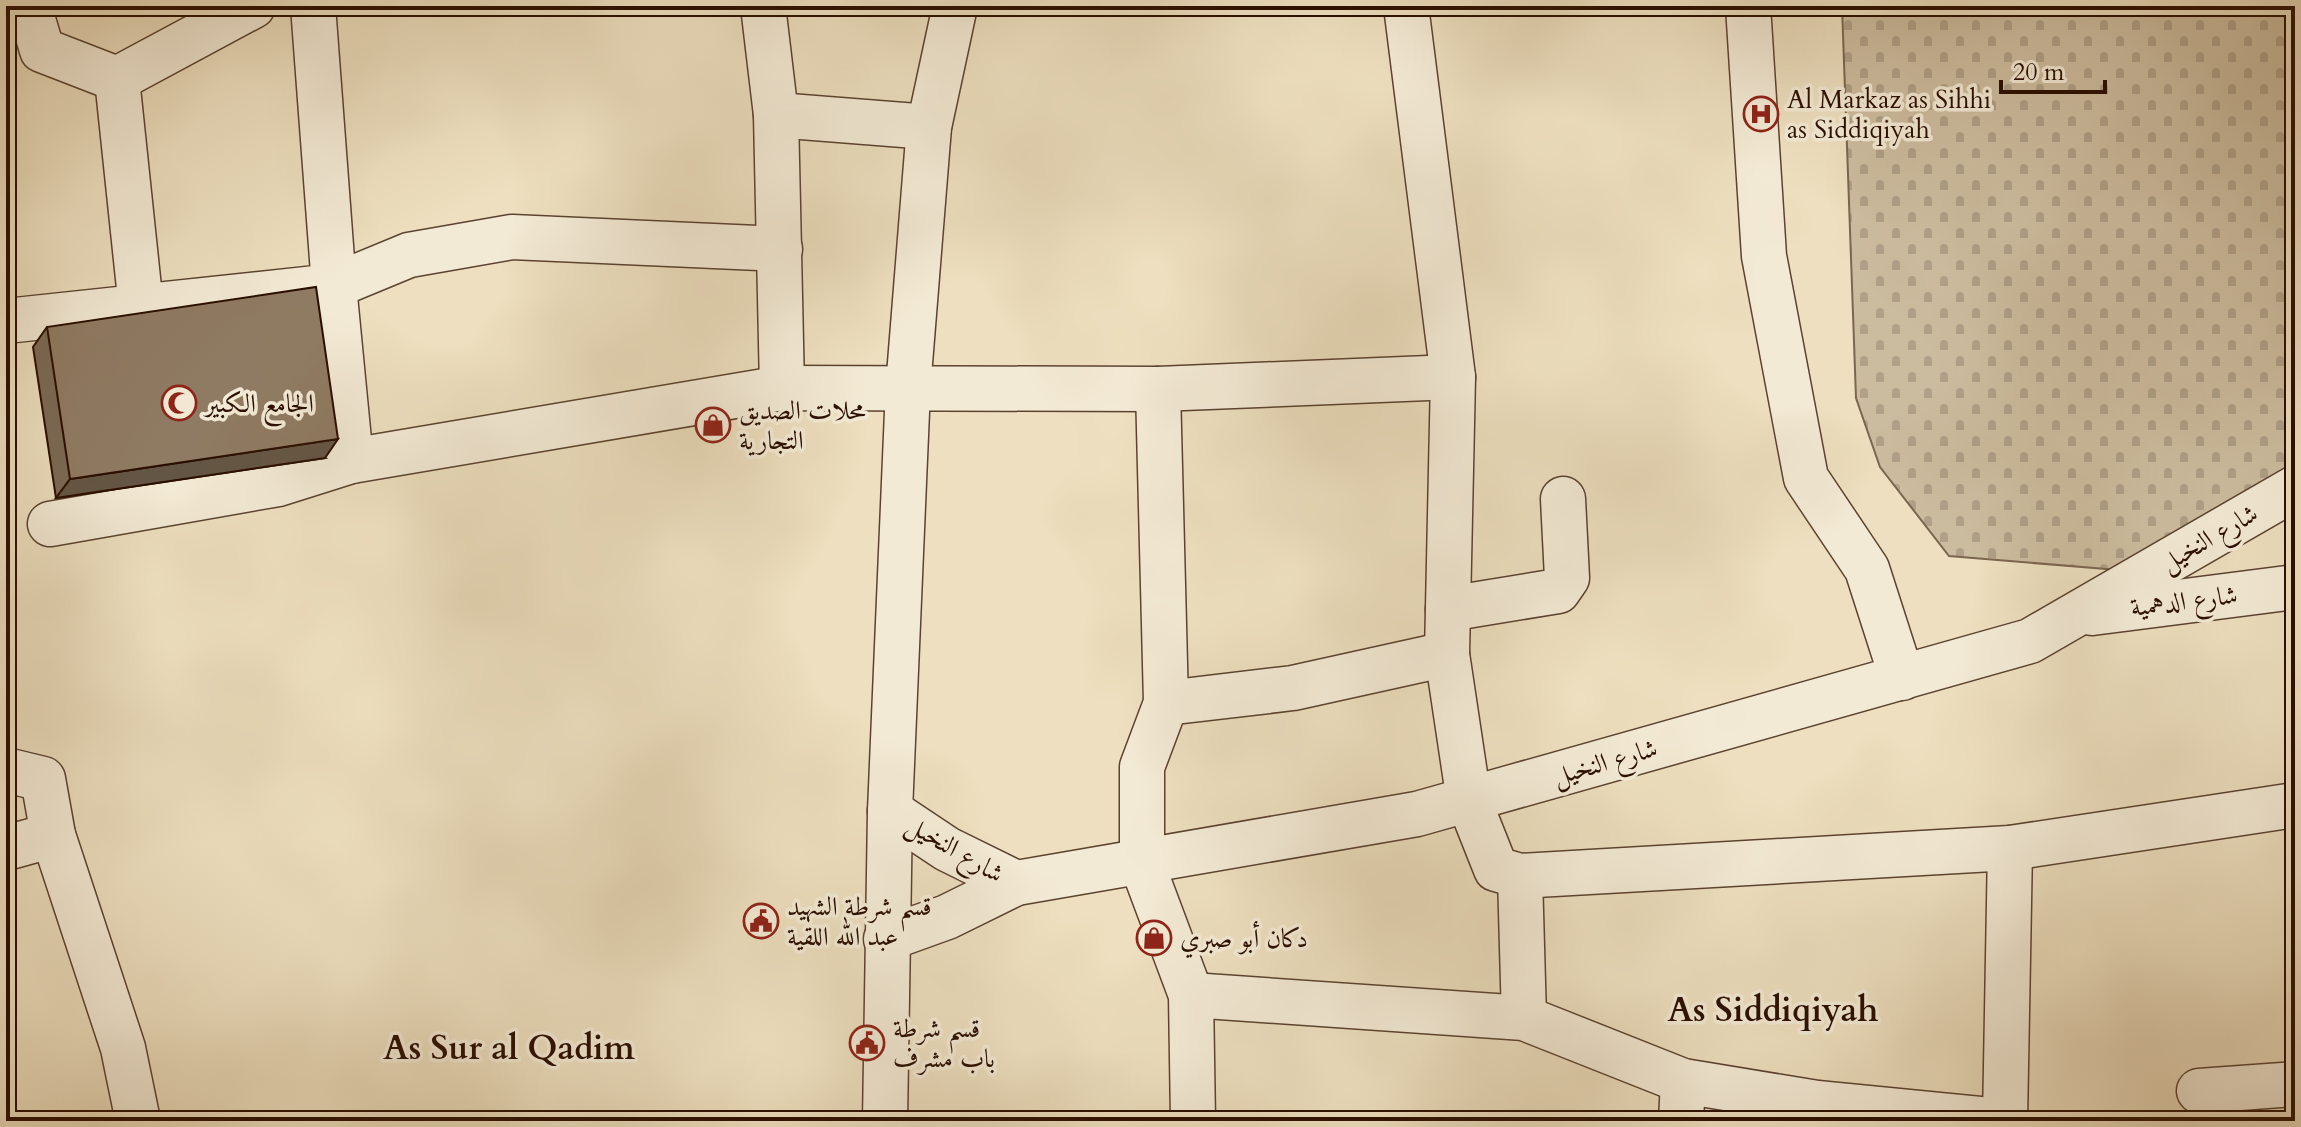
<svg xmlns="http://www.w3.org/2000/svg" width="2301" height="1127" font-family="Cardo,Amiri,serif">
  <style>
    .cemetery { fill: url(#cemetery-stones); stroke: #7b6650; stroke-width: 2 }
    .lines { fill: none; stroke-linecap: round; stroke-linejoin: round }
    .minor-casing { stroke: #5b4330; stroke-width: 47 }
    .minor { stroke: #f3ead5; stroke-width: 44 }
    .wall { fill: #7b6a55; stroke: #2a0f00; stroke-width: 2 }
    .shaded-wall { fill: #645645; stroke: #2a0f00; stroke-width: 2 }
    .building { fill: #8f7b63; stroke: #2a0f00; stroke-width: 2 }
    .labels { text-anchor: middle; dominant-baseline: central; stroke-width: 7; stroke-linejoin: round; paint-order: stroke }
    .poi-label { font-size: 26px; fill: #2a0f00; stroke: #f3ead5; text-anchor: start }
    .street-label { font-size: 26px; fill: #2a0f00; stroke: #f3ead5 }
    .district-label { font-size: 34px; font-weight: bold; fill: #2a0f00; stroke: #f3ead5 }
  </style>
  <defs>
    <pattern id="cemetery-stones" width="16" height="16" patternUnits="userSpaceOnUse" patternTransform="scale(2)"><rect width="16" height="16" fill="#ccbc9f"/><path d="M2 7V4a2 2 0 0 1 4 0v3zM10 15v-3a2 2 0 0 1 4 0v3z" fill="#afa087"/></pattern>
  </defs>
  <rect width="100%" height="100%" fill="#eddfbf"/>
  <filter id="stains"><feTurbulence type="fractalNoise" baseFrequency=".0025" numOctaves="4"/><feColorMatrix values="0 0 0 0 .2 0 0 0 0 .09 0 0 0 0 .02 0 0 0 .5 -.17"/></filter>
  <radialGradient id="worn" r=".72"><stop offset=".6" stop-color="#630" stop-opacity="0"/><stop offset="1" stop-color="#630" stop-opacity=".3"/></radialGradient>
  <path class="cemetery" d="M 1842,6 L 2295,6 L 2295,470 L 2118,570 L 1949,556 L 1880,467 L 1856,398 Z"/>
  <g class="lines">
    <g class="minor-casing">
      <g id="minor">
        <path d="M 29,6 L 42,50 L 117,79 L 253,6"/>
        <path d="M 313,6 L 334,286 L 409,255 L 512,237 L 780,249"/>
        <path d="M 763,6 L 776,115 L 782,388"/>
        <path d="M 1406,6 L 1453,377 L 1447,654 L 1469,801 L 1496,869 L 1520,876 L 2010,848 L 2295,805"/>
        <path d="M 1748,6 L 1764,256 L 1806,478 L 1867,569 L 1902,678"/>
        <path d="M 117,79 L 141,307"/>
        <path d="M 776,115 L 929,127"/>
        <path d="M 6,321 L 334,286 L 351,461"/>
        <path d="M 1158,389 L 1166,703 L 1142,767 L 1142,864 L 1191,995 L 1193,1121"/>
        <path d="M 50,524 L 278,484 L 351,461 L 782,388 L 1158,389 L 1453,377"/>
        <path d="M 1448,609 L 1558,591 L 1567,578 L 1563,499"/>
        <path d="M 2092,613 L 2295,587"/>
        <path d="M 1166,703 L 1293,688 L 1447,654"/>
        <path d="M 6,770 L 43,779 L 53,835 L 6,848"/>
        <path d="M 890,811 L 947,849 L 1016,883 L 1417,814 L 2030,641 L 2295,488"/>
        <path d="M 53,835 L 123,1048 L 138,1121"/>
        <path d="M 1520,876 L 1524,1018"/>
        <path d="M 886,939 L 947,917 L 1016,883"/>
        <path d="M 1191,995 L 1524,1018 L 1683,1081 L 1817,1103 L 2000,1121"/>
        <path d="M 2199,1091 L 2295,1084"/>
        <path d="M 885,1121 L 890,811 L 908,388 L 929,127 L 955,6"/>
        <path d="M 1681,1121 L 1683,1081"/>
        <path d="M 2005,1121 L 2010,848"/>
      </g>
    </g>
    <use href="#minor" class="minor"/>
  </g>
  <path class="wall" d="M 47,327 L 325,458 L 56,498 L 33,347 Z"/>
  <path class="shaded-wall" d="M 338,439 L 325,458 L 56,498 L 70,479 Z"/>
  <path class="building" d="M 316,287 L 338,439 L 70,479 L 47,327 Z"/>
  <defs>
    <g id="hospital-ring" transform="scale(1.8)"><circle r="9.5" fill="#f3ead5" stroke="#8f2418" stroke-width="1.5"/><path d="M-5-5h3v3.5h4V-5h3V5h-3V1.5h-4V5h-3Z" fill="#8f2418"/></g>
    <g id="mosque-ring" transform="scale(1.8)"><circle r="9.5" fill="#f3ead5" stroke="#8f2418" stroke-width="1.5"/><path d="M3.5-4.9A6 6 0 1 0 3.5 4.9A5 5 0 1 1 3.5-4.9Z" fill="#8f2418"/></g>
    <g id="shop-ring" transform="scale(1.8)"><circle r="9.5" fill="#f3ead5" stroke="#8f2418" stroke-width="1.5"/><path d="M-5-2.5h2.3a2.7 3.5 0 0 1 5.4 0H5L5.5 6h-11ZM-1.5-2.5h3a1.5 2.3 0 0 0-3 0Z" fill="#8f2418"/></g>
    <g id="civic-ring" transform="scale(1.8)"><circle r="9.5" fill="#f3ead5" stroke="#8f2418" stroke-width="1.5"/><path d="M-.6-6.5H3V-4.5H.6V-3L4-1V1h2V6H-6V1h2V-1L-.6-3ZM-1.2 2.5V6h2.4V2.5Z" fill="#8f2418"/></g>
  </defs>
  <g fill-rule="evenodd">
    <use href="#hospital-ring" x="1761" y="114"/>
    <use href="#mosque-ring" x="179" y="403"/>
    <use href="#shop-ring" x="713" y="425"/>
    <use href="#civic-ring" x="761" y="921"/>
    <use href="#shop-ring" x="1154" y="938"/>
    <use href="#civic-ring" x="867" y="1043"/>
  </g>
  <g class="labels">
    <g class="poi-label">
      <text x="1787" y="99">Al Markaz as Sihhi<tspan x="1787" dy="30">as Siddiqiyah</tspan></text>
      <text x="205" y="403">الجامع الكبير</text>
      <text x="739" y="410">محلات الصديق<tspan x="739" dy="30">التجارية</tspan></text>
      <text x="787" y="906">قسم شرطة الشهيد<tspan x="787" dy="30">عبد الله اللقية</tspan></text>
      <text x="1180" y="938">دكان أبو صبري</text>
      <text x="893" y="1028">قسم شرطة<tspan x="893" dy="30">باب مشرف</tspan></text>
    </g>
    <g class="street-label">
      <text transform="translate(2209 538) rotate(-30)">شارع النخيل</text>
      <text transform="translate(2184 601) rotate(-7)">شارع الدهمية</text>
      <text transform="translate(1605 762) rotate(-16)">شارع النخيل</text>
      <text transform="translate(955 849) rotate(30)">شارع النخيل</text>
    </g>
    <g class="district-label">
      <text x="1773" y="1010">As Siddiqiyah</text>
      <text x="509" y="1048">As Sur al Qadim</text>
    </g>
  </g>
  <rect width="2301" height="1127" fill="none" stroke="#eddfbf" stroke-width="32"/>
  <rect x="8" y="8" width="2285" height="1111" fill="none" stroke="#2a0f00" stroke-width="4"/>
  <rect x="16" y="16" width="2269" height="1095" fill="none" stroke="#2a0f00" stroke-width="2"/>
  <path d="M2001 80v12h104v-12" fill="none" stroke="#2a0f00" stroke-width="4"/>
  <text x="2013" y="80" font-size="24" fill="#2a0f00" stroke="#f3ead5" stroke-width="6" paint-order="stroke">20 m</text>
  <rect width="100%" height="100%" filter="url(#stains)"/>
  <rect width="100%" height="100%" fill="url(#worn)"/>
</svg>
